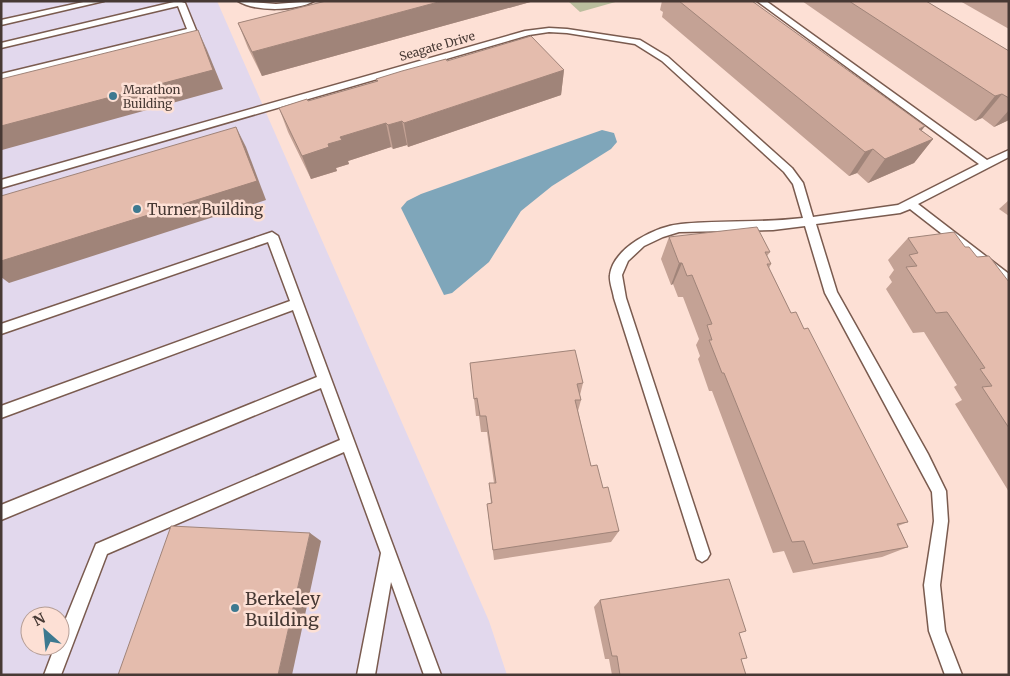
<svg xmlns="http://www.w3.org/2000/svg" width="1010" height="676" font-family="Merriweather,serif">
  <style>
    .commercial { fill: #e2d8ed; fill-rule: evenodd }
    .green { fill: #bbbe9e }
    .water { fill: #7fa6ba }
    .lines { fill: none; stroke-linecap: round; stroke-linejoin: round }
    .lane-casing { stroke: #7a5b4f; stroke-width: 3 }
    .lane { fill: #fff; fill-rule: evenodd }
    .wall { fill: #c4a295 }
    .shaded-wall { fill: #a08479 }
    .building { fill: #e4bcad; stroke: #a08479 }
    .poi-dot { fill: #3d7990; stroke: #fde0d5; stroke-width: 2 }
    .labels { text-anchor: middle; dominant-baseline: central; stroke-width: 5; stroke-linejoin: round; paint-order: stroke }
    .far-street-label { font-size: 12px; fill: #473934; stroke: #fde0d5 }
    .far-poi-label { font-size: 12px; fill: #473934; stroke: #fde0d5; text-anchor: start }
    .poi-label { font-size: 15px; fill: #473934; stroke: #fde0d5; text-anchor: start }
    .near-poi-label { font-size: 18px; fill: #473934; stroke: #fde0d5; text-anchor: start }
  </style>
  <rect width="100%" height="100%" fill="#fde0d5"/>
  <path class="commercial" d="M 1,1 L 217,1 L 489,621 L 507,675 L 1,675 ZM 30,616 L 60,616 L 60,646 L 30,646 Z"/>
  <path class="green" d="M 568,1 L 619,1 L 580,12 Z"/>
  <path class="water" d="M 602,130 L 614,133 L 617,142 L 611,149 L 552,186 L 521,211 L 489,262 L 452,293 L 444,295 L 401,208 L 407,201 L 421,194 Z"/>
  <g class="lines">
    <g class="lane-casing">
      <g id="lane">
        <path d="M 88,1 L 104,1 L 1,25 L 1,20 Z"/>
        <path d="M 178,1 L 185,3 L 196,30 L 195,32 L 1,80 L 1,74 L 187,29 L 178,6 L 1,48 L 1,43 Z"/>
        <path d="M 238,1 L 276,4 L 314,1 C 297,11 255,12 238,1 Z"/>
        <path d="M 757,1 L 766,1 L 987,160 L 1009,150 L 1009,157 L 918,204 L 1009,274 L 1009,286 L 910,209 L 900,213 L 816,224 L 837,292 L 928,454 L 946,491 L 948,521 L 940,585 L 945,631 L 962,675 L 945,675 L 929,631 L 924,585 L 934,521 L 932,492 L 825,293 L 805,226 L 773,230 L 679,232 L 663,237 L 644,246 L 628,261 L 622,275 L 626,298 L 710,554 L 707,559 L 702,562 L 697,559 L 614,298 C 613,291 609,282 610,275 C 613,248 656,226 681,224 C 721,220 762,223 803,218 L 793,184 L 784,172 L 662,61 L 635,44 L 567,33 L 549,32 L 529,35 L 1,188 L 1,180 L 525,31 L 549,28 L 567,29 L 640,40 L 668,57 L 792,168 L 803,183 L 813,217 L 898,205 L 979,164 Z"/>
        <path d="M 272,232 L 278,236 L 441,675 L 424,675 L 391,582 L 375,675 L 357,675 L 381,553 L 344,452 L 107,554 L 61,675 L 44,675 L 55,646 L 60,646 L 60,633 L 96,544 L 340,440 L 321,388 L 1,520 L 1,505 L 317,377 L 293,310 L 1,418 L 1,406 L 290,301 L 268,242 L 1,334 L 1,324 Z"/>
      </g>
    </g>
    <use href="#lane" class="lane"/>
  </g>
  <g class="wall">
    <path d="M 326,1 L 534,1 L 262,76 L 248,48 L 238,23 Z"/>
    <path d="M 662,1 L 752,1 L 933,139 L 914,163 L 868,183 L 857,173 L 849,176 L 662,17 L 663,12 L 660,10 Z"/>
    <path d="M 802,1 L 926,1 L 1009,51 L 1009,120 L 994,127 L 982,118 L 975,121 Z"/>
    <path d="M 960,1 L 1009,1 L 1009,29 Z"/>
    <path d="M 447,61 L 564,70 L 561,95 L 408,147 L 407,145 L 393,149 L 391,147 L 348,161 L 349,164 L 336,168 L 337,171 L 311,179 L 288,132 L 279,108 L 308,101 L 377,81 L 376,79 Z"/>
    <path d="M 1009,200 L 1009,216 L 999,209 Z"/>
    <path d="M 669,237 L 770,252 L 767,256 L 771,264 L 769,268 L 791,313 L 804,329 L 908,522 L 898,526 L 908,547 L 882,557 L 793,573 L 784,551 L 773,553 L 712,391 L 709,391 L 698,359 L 700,356 L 696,345 L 699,339 L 683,297 L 678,297 L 673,284 L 671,285 L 661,259 Z"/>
    <path d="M 908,238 L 965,247 L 1009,282 L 1009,492 L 955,404 L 962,400 L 954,387 L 957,385 L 924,332 L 913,333 L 886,289 L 892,282 L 889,277 L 894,270 L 888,260 Z"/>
    <path d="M 470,363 L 583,383 L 580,395 L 581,400 L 578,411 L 591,466 L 603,488 L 619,531 L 611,542 L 494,560 L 487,504 L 491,503 L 489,483 L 494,483 L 487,432 L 481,432 L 479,416 L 476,416 Z"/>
    <path d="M 600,600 L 746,631 L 739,633 L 741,659 L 746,675 L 612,675 L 609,659 L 605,659 L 594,607 Z"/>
  </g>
  <g class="shaded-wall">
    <path d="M 442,1 L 534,1 L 262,76 L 252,52 Z"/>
    <path d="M 198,30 L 207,50 L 223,89 L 2,150 L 1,149 L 1,126 Z"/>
    <path d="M 564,70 L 561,95 L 408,147 L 404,123 Z"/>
    <path d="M 1002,94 L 982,118 L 975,121 L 995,96 Z"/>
    <path d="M 1009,110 L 1009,120 L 994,127 Z"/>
    <path d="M 402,121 L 407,145 L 393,149 L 388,125 Z"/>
    <path d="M 386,123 L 391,147 L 348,161 L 349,164 L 336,168 L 337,171 L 311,179 L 302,156 L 328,144 L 340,137 Z"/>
    <path d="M 925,126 L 908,149 L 933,139 L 914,163 L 868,183 L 885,159 L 919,129 Z"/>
    <path d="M 236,127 L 246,147 L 266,200 L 9,283 L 1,277 L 1,261 Z"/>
    <path d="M 873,149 L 857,173 L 849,176 L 865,152 Z"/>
    <path d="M 679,263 L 682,263 L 673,284 L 671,285 Z"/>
    <path d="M 310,533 L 321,541 L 292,675 L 278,675 Z"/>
  </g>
  <g class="building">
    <path d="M 326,1 L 442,1 L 252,52 L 238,23 Z"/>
    <path d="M 679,1 L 752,1 L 925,126 L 919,129 L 933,139 L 885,159 L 873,149 L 865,152 Z"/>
    <path d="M 849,1 L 926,1 L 1009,51 L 1009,98 L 1002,94 L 995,96 Z"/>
    <path d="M 198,30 L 213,70 L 1,126 L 1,79 Z"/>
    <path d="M 531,36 L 564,70 L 404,123 L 402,121 L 388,125 L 386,123 L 340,137 L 342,140 L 328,144 L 329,147 L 302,156 L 279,108 L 307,99 L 308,101 L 378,81 L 376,79 L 402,71 L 446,59 L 447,61 Z"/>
    <path d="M 236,127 L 257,181 L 1,261 L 1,196 Z"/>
    <path d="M 757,227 L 770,252 L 765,252 L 771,264 L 767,264 L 791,313 L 796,312 L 804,329 L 808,328 L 908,522 L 897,524 L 908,547 L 813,564 L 804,541 L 792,542 L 724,373 L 722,373 L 709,340 L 712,340 L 707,325 L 712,324 L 692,275 L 687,276 L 682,263 L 679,263 L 669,237 Z"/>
    <path d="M 954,232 L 965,247 L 969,247 L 977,257 L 989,256 L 1009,282 L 1009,428 L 982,387 L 992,386 L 980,369 L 985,368 L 947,312 L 936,313 L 906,267 L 917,266 L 909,255 L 918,253 L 908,238 Z"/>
    <path d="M 575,350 L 583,383 L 577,384 L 581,400 L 575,400 L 591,466 L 597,465 L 603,488 L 608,487 L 619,531 L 493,550 L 487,504 L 492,503 L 489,483 L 496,483 L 486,416 L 480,416 L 477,398 L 474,399 L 470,363 Z"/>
    <path d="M 171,526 L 310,533 L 278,675 L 118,675 Z"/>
    <path d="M 729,579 L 746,631 L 739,633 L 747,658 L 741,659 L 746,675 L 620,675 L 617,656 L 612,656 L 600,600 Z"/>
  </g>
  <g class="poi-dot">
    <circle cx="113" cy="96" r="5"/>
    <circle cx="137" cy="209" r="5"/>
    <circle cx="235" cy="608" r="5"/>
  </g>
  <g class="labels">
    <g class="far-street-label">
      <text transform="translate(437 46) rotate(-16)">Seagate Drive</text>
    </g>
    <g class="far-poi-label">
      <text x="123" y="89">Marathon<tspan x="123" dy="14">Building</tspan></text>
    </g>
    <g class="poi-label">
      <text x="147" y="209">Turner Building</text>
    </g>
    <g class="near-poi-label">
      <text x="245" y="598">Berkeley<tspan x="245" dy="21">Building</tspan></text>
    </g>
  </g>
  <rect width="1010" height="676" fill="none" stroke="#473934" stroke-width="5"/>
  <g transform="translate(45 631) rotate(333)"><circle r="24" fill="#fde0d5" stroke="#b49d95"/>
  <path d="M0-4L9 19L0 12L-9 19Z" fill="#3d7990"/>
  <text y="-8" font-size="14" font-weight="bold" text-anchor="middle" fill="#473934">N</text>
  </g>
</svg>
